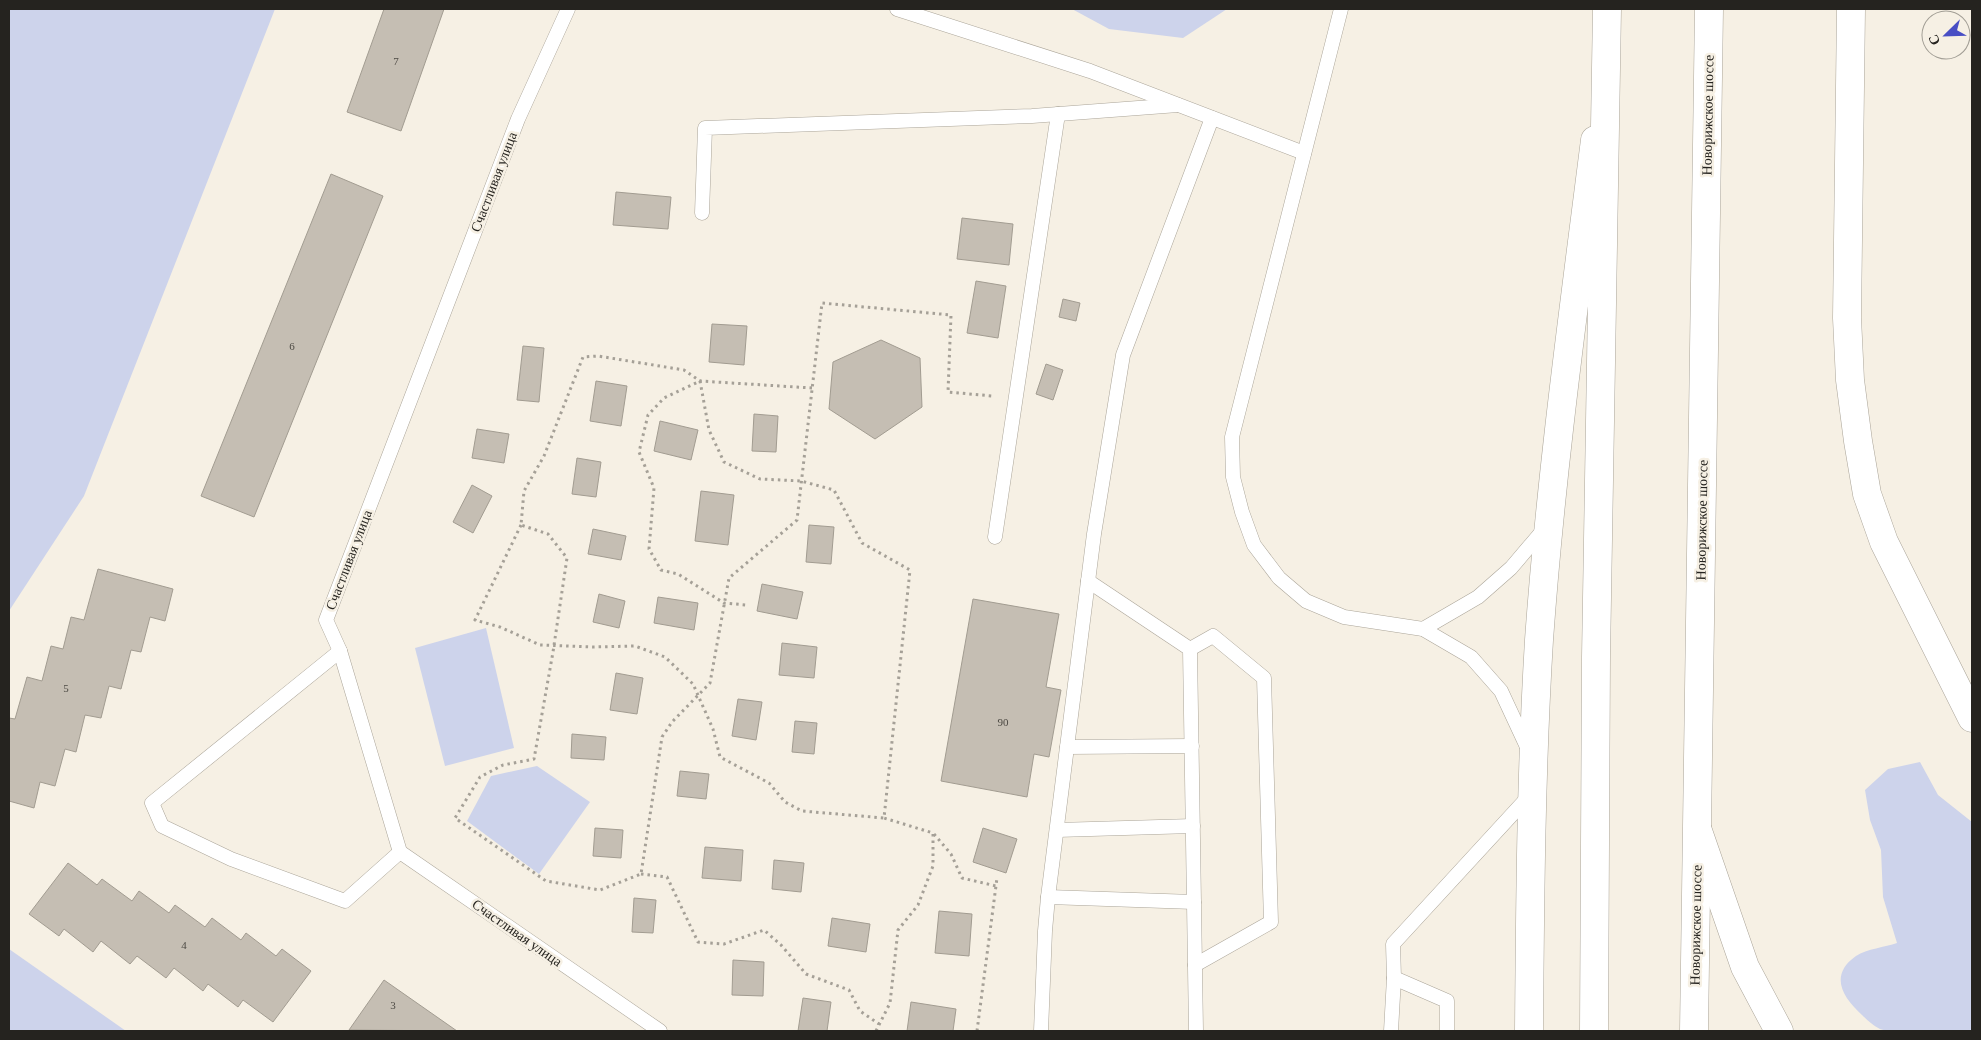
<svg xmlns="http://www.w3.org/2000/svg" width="1981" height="1040" font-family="'Times New Roman',serif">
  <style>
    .green { fill: #cdd3eb }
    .building { fill: #c5beb3; stroke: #a29c91 }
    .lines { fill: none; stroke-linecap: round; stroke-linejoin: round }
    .lane-casing { stroke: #aba599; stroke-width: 15 }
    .street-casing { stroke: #aba599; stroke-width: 29 }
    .highway-casing { stroke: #aba599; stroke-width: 29 }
    .path { stroke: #a5a097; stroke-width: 3; stroke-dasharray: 2.5 4; stroke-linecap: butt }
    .lane { stroke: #fff; stroke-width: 14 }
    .street { stroke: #fff; stroke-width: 28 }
    .highway { stroke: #fff; stroke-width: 28 }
    .labels { text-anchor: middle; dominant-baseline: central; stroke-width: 5; stroke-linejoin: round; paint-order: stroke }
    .number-label { font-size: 11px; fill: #4d4a44 }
    .street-label { font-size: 14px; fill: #25231f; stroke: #f6f0e4 }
  </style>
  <rect width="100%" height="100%" fill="#f6f0e4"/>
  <g class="green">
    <path d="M 9,9 L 275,9 L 84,496 L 9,611 Z"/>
    <path d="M 1072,9 L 1227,9 L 1183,38 L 1109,29 Z"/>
    <path d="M 486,628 L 514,748 L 445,766 L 415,648 Z"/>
    <path d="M 1920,762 L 1938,795 L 1972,822 L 1972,1031 C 1949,1031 1901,1036 1880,1029 C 1874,1026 1867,1020 1862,1015 C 1842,997 1829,975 1856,956 C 1867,949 1885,947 1897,943 L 1883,897 L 1881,850 L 1870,820 L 1865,790 L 1888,769 Z"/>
    <path d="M 537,766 L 590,802 L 539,874 L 467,821 L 491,776 Z"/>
    <path d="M 9,949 L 126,1031 L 9,1031 Z"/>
  </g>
  <g class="building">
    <path d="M 384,9 L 444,9 L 401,131 L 347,112 Z"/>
    <path d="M 331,174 L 383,196 L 254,517 L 201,496 Z"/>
    <path d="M 616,192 L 671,197 L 668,229 L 613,225 Z"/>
    <path d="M 962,218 L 1013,224 L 1009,265 L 957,259 Z"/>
    <path d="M 976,281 L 1006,286 L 998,338 L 967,333 Z"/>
    <path d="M 1063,299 L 1080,303 L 1076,321 L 1059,317 Z"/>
    <path d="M 712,324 L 747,326 L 744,365 L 709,362 Z"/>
    <path d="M 881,340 L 920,358 L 922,407 L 875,439 L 829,409 L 833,362 Z"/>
    <path d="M 523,346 L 544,348 L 539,402 L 517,400 Z"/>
    <path d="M 1046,364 L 1063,370 L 1053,400 L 1036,394 Z"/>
    <path d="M 596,381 L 627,386 L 621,426 L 590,421 Z"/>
    <path d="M 754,414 L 778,416 L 776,452 L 752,451 Z"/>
    <path d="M 660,421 L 698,430 L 691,460 L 654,451 Z"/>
    <path d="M 477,429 L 509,434 L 504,463 L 472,458 Z"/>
    <path d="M 577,458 L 601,462 L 596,497 L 572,494 Z"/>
    <path d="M 472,485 L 492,496 L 473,533 L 453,522 Z"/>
    <path d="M 701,491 L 734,495 L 728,545 L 695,541 Z"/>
    <path d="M 809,525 L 834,527 L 831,564 L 806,562 Z"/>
    <path d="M 593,529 L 626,536 L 621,560 L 588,554 Z"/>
    <path d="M 98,569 L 173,589 L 165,621 L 150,617 L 141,652 L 131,650 L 121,689 L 109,686 L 101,718 L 85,715 L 76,752 L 65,749 L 55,786 L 40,782 L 34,808 L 9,801 L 9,718 L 15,719 L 27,677 L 42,681 L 51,646 L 63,649 L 71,617 L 84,620 Z"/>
    <path d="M 762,584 L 803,592 L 797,619 L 757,611 Z"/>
    <path d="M 599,594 L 625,601 L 619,628 L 593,622 Z"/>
    <path d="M 658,597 L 698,603 L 694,630 L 654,623 Z"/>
    <path d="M 973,599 L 1059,614 L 1046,687 L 1061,690 L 1049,757 L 1034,754 L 1027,797 L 941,781 Z"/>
    <path d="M 782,643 L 817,647 L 814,678 L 779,675 Z"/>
    <path d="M 616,673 L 643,678 L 637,714 L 610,710 Z"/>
    <path d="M 738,699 L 762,702 L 756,740 L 732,736 Z"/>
    <path d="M 795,721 L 817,723 L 814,754 L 792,752 Z"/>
    <path d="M 572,734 L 606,737 L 604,760 L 571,758 Z"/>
    <path d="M 680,771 L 709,774 L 706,799 L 677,796 Z"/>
    <path d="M 595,828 L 623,830 L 621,858 L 593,856 Z"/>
    <path d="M 983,828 L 1017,839 L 1006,873 L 973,862 Z"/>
    <path d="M 705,847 L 743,850 L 741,881 L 702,878 Z"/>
    <path d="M 774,860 L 804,863 L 801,892 L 772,889 Z"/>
    <path d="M 68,863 L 97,885 L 102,879 L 132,901 L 139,891 L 169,913 L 175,905 L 205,927 L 212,918 L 241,940 L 246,933 L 276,956 L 282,949 L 311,971 L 273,1022 L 243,1000 L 238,1007 L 208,984 L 203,991 L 174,968 L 166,978 L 137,956 L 130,964 L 101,941 L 93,952 L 64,929 L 59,936 L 29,914 Z"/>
    <path d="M 634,898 L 656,900 L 653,933 L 632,932 Z"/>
    <path d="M 939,911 L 972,914 L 969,956 L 935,953 Z"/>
    <path d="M 832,918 L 870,924 L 866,952 L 828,946 Z"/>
    <path d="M 733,960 L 764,962 L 763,996 L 732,995 Z"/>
    <path d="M 384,980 L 457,1031 L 349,1030 Z"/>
    <path d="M 803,998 L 831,1002 L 827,1031 L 798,1031 Z"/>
    <path d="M 911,1002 L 956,1009 L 953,1031 L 907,1031 Z"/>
  </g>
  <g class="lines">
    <g class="lane-casing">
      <g id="lane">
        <path d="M 568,9 L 518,119 L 326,620 L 340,651 L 400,852 L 660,1031"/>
        <path d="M 897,9 L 1090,71 L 1304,153"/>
        <path d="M 1341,9 L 1232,437 L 1233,477 L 1242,512 L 1254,545 L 1279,578 L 1306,601 L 1344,617 L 1423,629 L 1471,657 L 1501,691 L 1528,749"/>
        <path d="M 702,213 L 705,128 L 1032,116 L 1178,105"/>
        <path d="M 995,537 L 1058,114"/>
        <path d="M 1088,581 L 1190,649 L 1196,1031"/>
        <path d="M 1423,629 L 1478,597 L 1511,568 L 1545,528"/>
        <path d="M 1190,649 L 1213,636 L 1264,678 L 1271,922 L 1195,965"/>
        <path d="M 340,651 L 152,803 L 162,826 L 231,859 L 345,901 L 400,852"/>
        <path d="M 1067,747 L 1192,746"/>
        <path d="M 1057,830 L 1193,826"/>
        <path d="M 1048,897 L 1194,902"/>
        <path d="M 1394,978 L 1447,1001 L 1447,1031"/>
        <path d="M 1041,1031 L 1045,931 L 1048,897 L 1094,534 L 1123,355 L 1212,118"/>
        <path d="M 1391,1031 L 1394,978 L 1393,944 L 1530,795"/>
      </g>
    </g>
    <g class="street-casing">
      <g id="street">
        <path d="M 1851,9 L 1847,318 L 1850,380 L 1858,441 L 1867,494 L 1884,542 L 1972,718"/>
        <path d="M 1698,831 L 1745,967 L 1779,1031"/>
        <path d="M 1529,1031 C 1530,901 1531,771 1539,640 C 1551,473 1574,306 1595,140"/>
      </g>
    </g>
    <g class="highway-casing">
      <g id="highway">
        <path d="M 1594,1031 L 1596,657 L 1607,9"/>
        <path d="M 1694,1031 L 1709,9"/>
      </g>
    </g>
    <g class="path">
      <path d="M 812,388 L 700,381 L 684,370 L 598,356 L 583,357 L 544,456 L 524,491 L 521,525 L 548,534 L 567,558 L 553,652 L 534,759 L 503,765 L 480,777 L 455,818 L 546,881 L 600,890 L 641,874 L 662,737 L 672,722 L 710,683 L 729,578 L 797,520 L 822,303 L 951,315 L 948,392 L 992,396"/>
      <path d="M 521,525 L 475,620 L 500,627 L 540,645 L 593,647 L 635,646 L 665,657 L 693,684 L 713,729 L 720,757 L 769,783 L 785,802 L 802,811 L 884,818 L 910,570 L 862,543 L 834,490 L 801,481 L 760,479 L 724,462 L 709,430 L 700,381 L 664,398 L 648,415 L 639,452 L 654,488 L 649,549 L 661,570 L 678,574 L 724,603 L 746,605"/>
      <path d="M 934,834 L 951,854 L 962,878 L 996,886"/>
      <path d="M 641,874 L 667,877 L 698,942 L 724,944 L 764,930 L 781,945 L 806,974 L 849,990 L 860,1011 L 879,1024"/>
      <path d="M 876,1031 L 890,1003 L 898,930 L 918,905 L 933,866 L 933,833 L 884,818"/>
      <path d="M 977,1031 L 997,878"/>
    </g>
    <use href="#lane" class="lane"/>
    <use href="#street" class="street"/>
    <use href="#highway" class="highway"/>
  </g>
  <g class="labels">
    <g class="number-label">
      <text x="396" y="61">7</text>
      <text x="292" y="346">6</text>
      <text x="66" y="688">5</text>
      <text x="1003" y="722">90</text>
      <text x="184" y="945">4</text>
      <text x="393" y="1005">3</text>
    </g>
    <g class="street-label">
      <text transform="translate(1708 115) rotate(-89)">Новорижское шоссе</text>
      <text transform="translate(494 182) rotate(-69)">Счастливая улица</text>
      <text transform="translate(1702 520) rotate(-89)">Новорижское шоссе</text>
      <text transform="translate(349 560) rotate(-69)">Счастливая улица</text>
      <text transform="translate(1696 925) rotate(-89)">Новорижское шоссе</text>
      <text transform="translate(517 933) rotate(35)">Счастливая улица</text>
    </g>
  </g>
  <rect width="1981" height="1040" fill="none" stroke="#25231f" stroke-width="20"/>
  <g transform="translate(1946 35) rotate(247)"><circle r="24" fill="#f6f0e4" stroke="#a29e95"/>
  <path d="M0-4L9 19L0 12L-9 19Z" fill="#484ec4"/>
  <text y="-8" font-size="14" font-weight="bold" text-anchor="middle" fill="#25231f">С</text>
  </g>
</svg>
